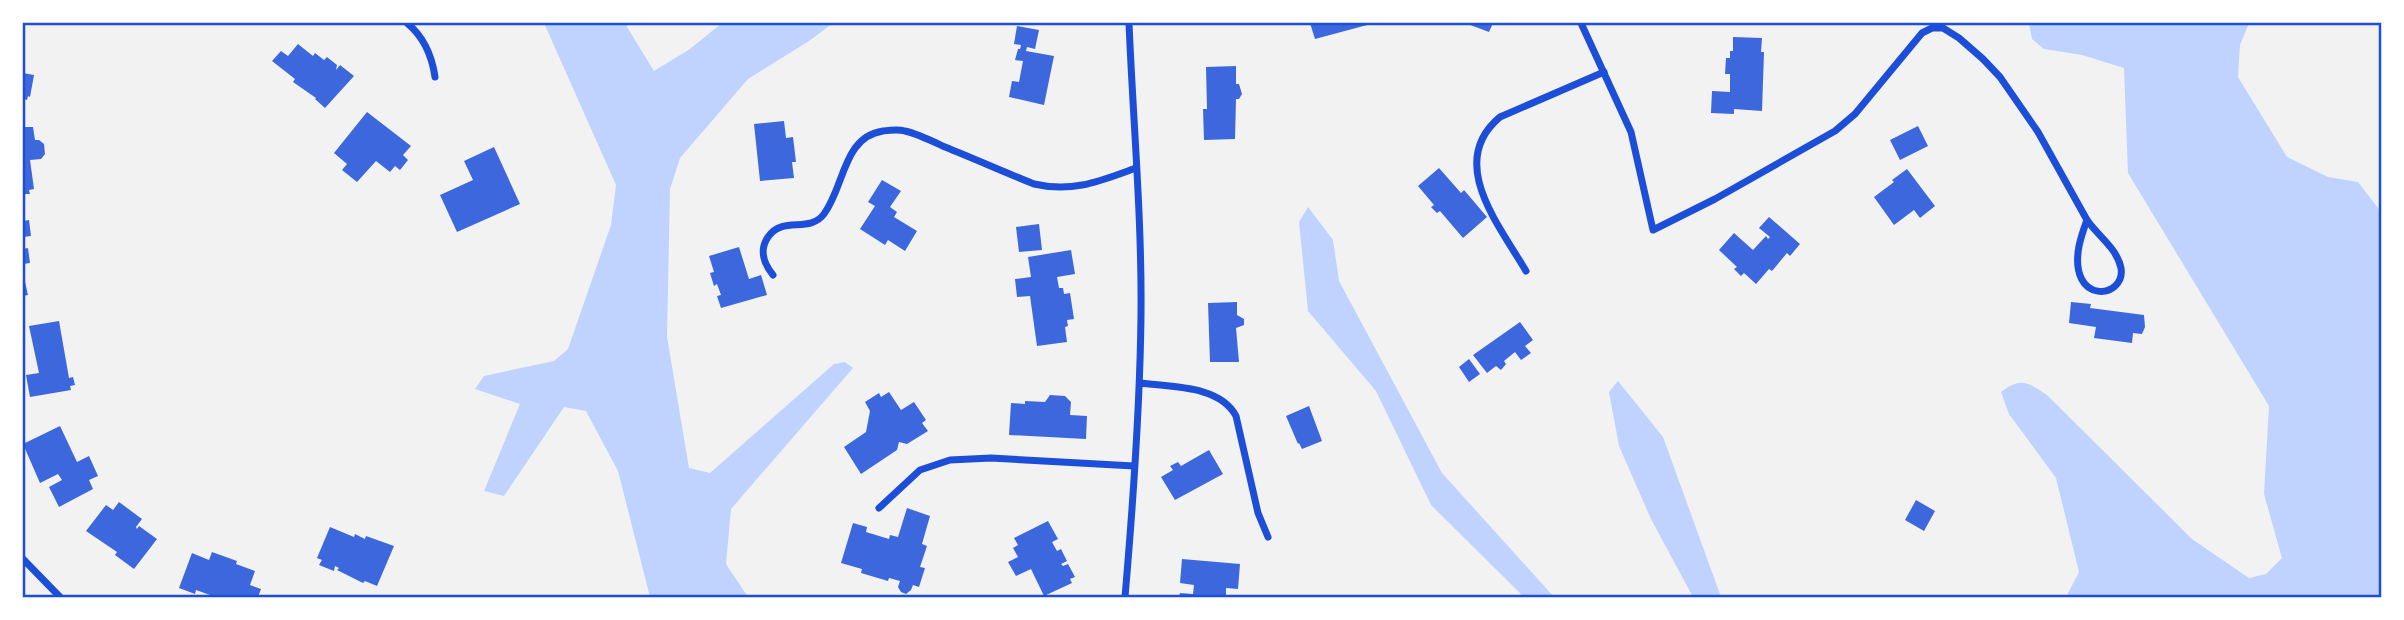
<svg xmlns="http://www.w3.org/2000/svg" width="2404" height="620" font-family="'Open Sans',sans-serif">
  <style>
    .water { fill: #bfd3fe }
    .building { fill: #3d67dc }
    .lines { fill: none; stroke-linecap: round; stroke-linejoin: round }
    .minor { stroke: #1d4ed8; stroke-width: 7 }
    .neatline { fill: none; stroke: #1d4ed8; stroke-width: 2.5 }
  </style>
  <rect width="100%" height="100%" fill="#f2f2f2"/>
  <g class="water">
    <path d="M 544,23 L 627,23 L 627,27 L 654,71 L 690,49 L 722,23 L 833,23 L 809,41 L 748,79 L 680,158 L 670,189 L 667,337 L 689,468 L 710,473 L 834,364 L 845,362 L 853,368 L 731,509 L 726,564 L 748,597 L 650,597 L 618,471 L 586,411 L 564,407 L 504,496 L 484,491 L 520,404 L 475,389 L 484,376 L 554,361 L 568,349 L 611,225 L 616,185 Z"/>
    <path d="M 2029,23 L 2249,23 L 2240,45 L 2238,77 L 2287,157 L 2328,177 L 2358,182 L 2381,212 L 2381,597 L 2066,597 L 2079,572 L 2056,478 L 2009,414 L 2001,392 C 2021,377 2027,382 2047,395 L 2192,539 L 2249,578 L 2266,574 L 2282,558 L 2264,494 L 2269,406 L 2128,173 L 2124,68 L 2082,55 L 2044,49 L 2032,39 Z"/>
    <path d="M 1308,207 L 1333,240 L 1339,281 L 1442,473 L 1554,597 L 1524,597 L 1431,505 L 1376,391 L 1308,311 L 1299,222 Z"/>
    <path d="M 1618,381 L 1663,437 L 1721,597 L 1693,597 L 1651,519 L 1619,446 L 1609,392 Z"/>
  </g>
  <g class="building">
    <path d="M 1310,23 L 1371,23 L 1371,24 L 1315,39 Z"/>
    <path d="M 1465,23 L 1493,23 L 1489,32 Z"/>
    <path d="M 1017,26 L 1039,30 L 1035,49 L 1027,47 L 1026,51 L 1054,56 L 1044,105 L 1009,97 L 1012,81 L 1019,82 L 1023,61 L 1015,60 L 1018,49 L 1020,49 L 1021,45 L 1014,44 Z"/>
    <path d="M 1733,37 L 1762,38 L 1761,52 L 1764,52 L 1762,111 L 1734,109 L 1734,114 L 1711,113 L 1712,91 L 1730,92 L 1730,74 L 1725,74 L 1726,58 L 1730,58 L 1730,51 L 1733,51 Z"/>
    <path d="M 298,44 L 313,56 L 315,53 L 324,60 L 327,57 L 337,65 L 336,70 L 340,65 L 354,76 L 325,108 L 315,99 L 316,98 L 293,82 L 295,79 L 272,61 L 281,51 L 288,56 Z"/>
    <path d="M 1236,66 L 1236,84 L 1239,84 L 1242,94 L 1239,99 L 1236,99 L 1235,139 L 1204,140 L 1203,109 L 1207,109 L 1206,67 Z"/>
    <path d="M 23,73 L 34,75 L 30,97 L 28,96 L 27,100 L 23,99 Z"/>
    <path d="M 367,112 L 411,146 L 403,155 L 408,160 L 400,170 L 395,166 L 390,172 L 376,161 L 357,182 L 342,170 L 347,164 L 334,153 Z"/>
    <path d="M 784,121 L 786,138 L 793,137 L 796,162 L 792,162 L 794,178 L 760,181 L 754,124 Z"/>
    <path d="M 1918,126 L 1928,146 L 1900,160 L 1890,140 Z"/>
    <path d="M 23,127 L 33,127 L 35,140 L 39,140 L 44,144 L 45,154 L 41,159 L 30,160 L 34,189 L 29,190 L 30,194 L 23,194 Z"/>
    <path d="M 494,147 L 520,204 L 457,232 L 440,195 L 473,180 L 464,161 Z"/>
    <path d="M 1439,168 L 1461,193 L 1464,190 L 1487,217 L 1463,238 L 1440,211 L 1437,213 L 1431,207 L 1434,205 L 1418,186 Z"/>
    <path d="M 1907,169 L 1935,206 L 1920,218 L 1914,210 L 1894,225 L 1874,197 L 1894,182 L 1892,180 Z"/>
    <path d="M 882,180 L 901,191 L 890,207 L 897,212 L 894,217 L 917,231 L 905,251 L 888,240 L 885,245 L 860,229 L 875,206 L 868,202 Z"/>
    <path d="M 1769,217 L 1800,244 L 1790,256 L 1787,253 L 1772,271 L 1769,269 L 1756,284 L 1744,273 L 1741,276 L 1734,269 L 1737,267 L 1719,250 L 1734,233 L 1753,250 L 1766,236 L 1768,239 L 1770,237 L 1759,228 Z"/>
    <path d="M 29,220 L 31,236 L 23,237 L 23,221 Z"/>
    <path d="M 1039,224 L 1042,250 L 1019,252 L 1016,227 Z"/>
    <path d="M 739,247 L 749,279 L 761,275 L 767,295 L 721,308 L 717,296 L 721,295 L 717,284 L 714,286 L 710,273 L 714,272 L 709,256 Z"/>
    <path d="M 28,248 L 30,263 L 23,264 L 23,249 Z"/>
    <path d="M 1071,250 L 1075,274 L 1057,277 L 1059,288 L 1063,288 L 1064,294 L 1070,293 L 1074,319 L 1067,320 L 1068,326 L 1065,327 L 1067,342 L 1037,346 L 1030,296 L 1017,297 L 1015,279 L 1031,277 L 1028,257 Z"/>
    <path d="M 23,273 L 28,295 L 23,296 Z"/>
    <path d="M 1237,302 L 1237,315 L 1244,319 L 1244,325 L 1236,328 L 1239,362 L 1210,362 L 1208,303 Z"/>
    <path d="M 2071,302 L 2091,304 L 2090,308 L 2144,315 L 2145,327 L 2142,334 L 2133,333 L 2132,343 L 2094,338 L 2096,327 L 2069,323 Z"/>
    <path d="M 59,321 L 69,378 L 73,377 L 75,385 L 70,386 L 71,390 L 30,397 L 26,375 L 39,373 L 29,326 Z"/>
    <path d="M 1520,322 L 1533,340 L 1525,346 L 1531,353 L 1521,360 L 1515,352 L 1504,361 L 1506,364 L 1501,370 L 1496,366 L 1487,373 L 1473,355 Z"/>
    <path d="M 1469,359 L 1480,374 L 1469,382 L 1459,367 Z"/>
    <path d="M 889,392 L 901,410 L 914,402 L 926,420 L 922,423 L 928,431 L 907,444 L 899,442 L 897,450 L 861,474 L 844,447 L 866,432 L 870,411 L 865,402 L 879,393 L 881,397 Z"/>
    <path d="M 1050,395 L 1065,396 L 1071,402 L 1070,415 L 1087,416 L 1086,439 L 1009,435 L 1011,403 L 1025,404 L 1025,401 L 1045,402 Z"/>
    <path d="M 1309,406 L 1322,441 L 1302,449 L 1299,443 L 1298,444 L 1286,416 Z"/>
    <path d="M 60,426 L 77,462 L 89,456 L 98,476 L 89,480 L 93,489 L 59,507 L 49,487 L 62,480 L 58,474 L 40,483 L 23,444 Z"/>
    <path d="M 1209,450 L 1223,474 L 1175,500 L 1161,477 L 1173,470 L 1170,466 L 1178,462 L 1181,466 Z"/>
    <path d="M 1916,500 L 1935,511 L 1924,531 L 1905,520 Z"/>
    <path d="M 119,502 L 142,519 L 136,527 L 137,529 L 139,526 L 157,539 L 134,569 L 115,555 L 117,552 L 86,531 L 106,505 L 113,510 Z"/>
    <path d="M 907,508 L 930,516 L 922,544 L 927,546 L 920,567 L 925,568 L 919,587 L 913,585 L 911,590 L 906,594 L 901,592 L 898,587 L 900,581 L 889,578 L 888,581 L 861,573 L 862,569 L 841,563 L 853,523 L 867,527 L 866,532 L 889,539 L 890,535 L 898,537 Z"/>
    <path d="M 1048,521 L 1058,539 L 1052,542 L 1057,551 L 1061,549 L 1067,561 L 1061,564 L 1063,566 L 1068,564 L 1075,577 L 1070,579 L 1072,583 L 1044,596 L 1031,569 L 1016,576 L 1008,562 L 1018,557 L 1013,548 L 1018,545 L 1014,538 Z"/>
    <path d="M 330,527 L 354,537 L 355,534 L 365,539 L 366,536 L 394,546 L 377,586 L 365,581 L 363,583 L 337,570 L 339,568 L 335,566 L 334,571 L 319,565 L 322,560 L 317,558 Z"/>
    <path d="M 212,552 L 237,561 L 236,564 L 255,571 L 250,585 L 261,589 L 258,597 L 209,597 L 210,595 L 196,590 L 195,594 L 179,588 L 192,553 L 209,560 Z"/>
    <path d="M 1182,559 L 1240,564 L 1238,589 L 1226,588 L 1226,597 L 1179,597 L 1180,593 L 1193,594 L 1194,585 L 1180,583 Z"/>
  </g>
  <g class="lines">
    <g class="minor">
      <path d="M 407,23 C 424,37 432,56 435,77"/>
      <path d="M 1581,23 L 1631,132 L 1653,230 L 1715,199 L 1835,131 L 1855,114 L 1922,33 L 1932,28 L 1943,28 L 1959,38 L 1983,59 L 2000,77 L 2038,132 L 2087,220"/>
      <path d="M 2087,220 C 2098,236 2117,248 2121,268 C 2126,299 2068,306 2079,246 C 2081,237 2084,228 2087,220 Z"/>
      <path d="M 1526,271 C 1499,225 1446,162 1500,117 L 1604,72"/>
      <path d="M 773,275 C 764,264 759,250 768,237 C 783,215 809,234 824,214 C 845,185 843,137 883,131 C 891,130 898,129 905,131 C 918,134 932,141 945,147 C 975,159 1004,172 1034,184 C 1073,193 1100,181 1136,168"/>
      <path d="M 1140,383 C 1170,387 1220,385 1236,416 L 1258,513 L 1268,537"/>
      <path d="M 879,508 L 920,470 L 950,460 L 991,458 L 1134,466"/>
      <path d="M 23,559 L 60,597"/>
      <path d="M 1125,597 C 1133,504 1140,409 1141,315 C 1142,218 1133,120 1129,23"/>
    </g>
  </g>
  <rect width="2404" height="620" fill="none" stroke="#ffffff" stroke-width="49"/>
  <rect x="24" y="24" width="2356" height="572" class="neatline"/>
</svg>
